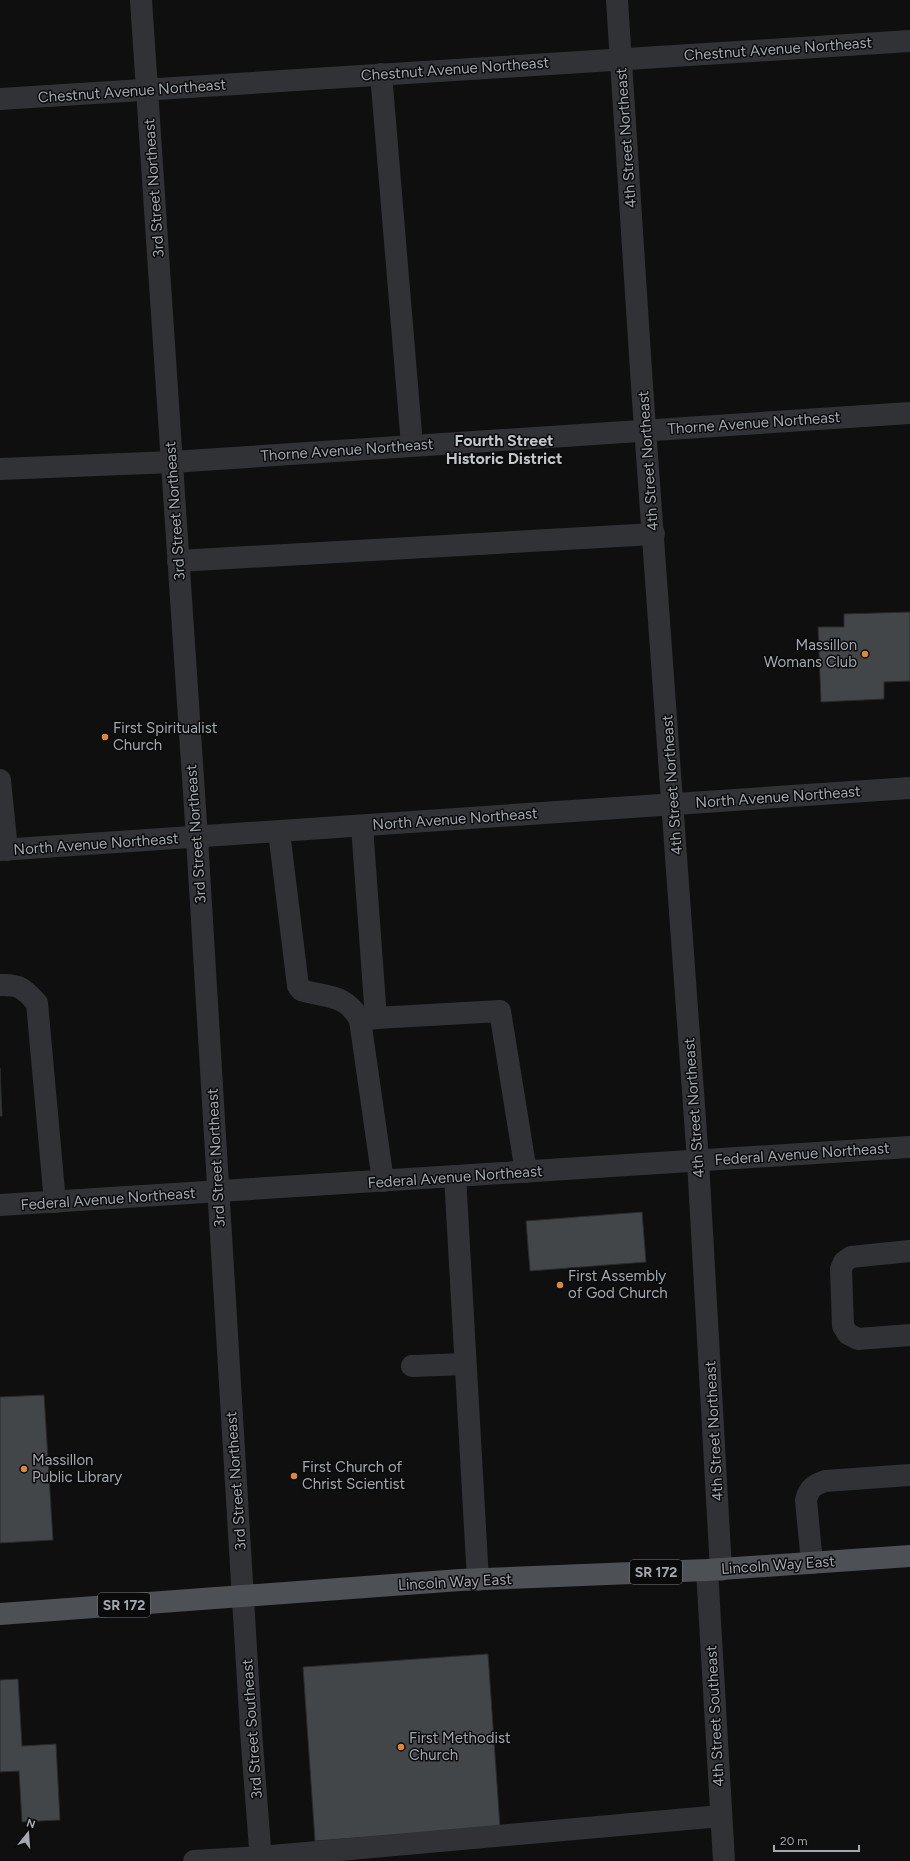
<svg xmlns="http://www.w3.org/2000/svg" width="910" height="1861" font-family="Figtree,sans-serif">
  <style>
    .building { fill: #434648; stroke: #292a2c }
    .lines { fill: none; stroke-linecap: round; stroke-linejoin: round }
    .minor { stroke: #313235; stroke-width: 22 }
    .major { stroke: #4d5054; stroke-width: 22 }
    .poi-dot { fill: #dc873c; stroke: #0a0a0b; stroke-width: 1.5 }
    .labels { text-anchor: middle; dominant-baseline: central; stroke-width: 3; stroke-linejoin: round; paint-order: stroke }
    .shield { fill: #0a0a0b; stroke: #74797e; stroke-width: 1 }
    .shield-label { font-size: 14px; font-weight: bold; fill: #a2a9b0 }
    .street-label { font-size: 15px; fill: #a2a9b0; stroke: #0a0a0b }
    .poi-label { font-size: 15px; fill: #a2a9b0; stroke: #0a0a0b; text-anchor: start }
    .neighbourhood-label { font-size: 16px; font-weight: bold; fill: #c2c7cc; stroke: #0a0a0b }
  </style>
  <rect width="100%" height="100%" fill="#0f0f10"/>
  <g class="building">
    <path d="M 910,612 L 910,681 L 884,682 L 884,699 L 821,702 L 818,627 L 844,627 L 844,614 Z"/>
    <path d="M 0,1068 L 2,1116 L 0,1116 Z"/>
    <path d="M 642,1212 L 646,1262 L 530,1271 L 526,1221 Z"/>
    <path d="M 44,1395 L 53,1540 L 0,1543 L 0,1397 Z"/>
    <path d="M 488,1654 L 500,1827 L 315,1841 L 303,1667 Z"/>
    <path d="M 18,1679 L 22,1746 L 56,1744 L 60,1820 L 22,1822 L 19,1771 L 0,1772 L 0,1680 Z"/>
  </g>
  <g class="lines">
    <g class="minor">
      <path d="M 141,0 L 197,838 L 251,1731 L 261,1861"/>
      <path d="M 617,0 L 642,386 L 698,1161 L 721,1570"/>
      <path d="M 381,74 L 412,445"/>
      <path d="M 0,99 L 910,41"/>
      <path d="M 0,469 L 172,462 L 910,413"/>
      <path d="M 178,561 L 654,534"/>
      <path d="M 0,780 L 7,850"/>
      <path d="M 362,826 L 376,1018"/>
      <path d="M 279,832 L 298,986 L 301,990 C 327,998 345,993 360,1020"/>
      <path d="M 0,850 L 910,788"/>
      <path d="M 0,985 C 20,984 24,989 37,1003 L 55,1202"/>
      <path d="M 455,1176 L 478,1580"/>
      <path d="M 383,1181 L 360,1020 L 376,1018 L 500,1011 L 526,1172"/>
      <path d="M 0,1205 L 910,1147"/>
      <path d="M 910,1251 L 851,1257 L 844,1262 L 841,1269 L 843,1326 L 848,1334 L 858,1339 L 910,1335"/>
      <path d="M 412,1366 L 465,1364"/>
      <path d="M 812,1563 L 806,1500 C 809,1488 814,1485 825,1481 L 910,1475"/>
      <path d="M 707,1570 L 724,1861"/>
      <path d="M 194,1861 L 261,1857 L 721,1816"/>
    </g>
    <path class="major" d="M 0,1614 L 460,1580 L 707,1570 L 910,1556"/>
  </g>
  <g class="poi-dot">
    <circle cx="865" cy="654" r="4"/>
    <circle cx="105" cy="737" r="4"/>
    <circle cx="560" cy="1285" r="4"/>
    <circle cx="24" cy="1469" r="4"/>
    <circle cx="294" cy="1476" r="4"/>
    <circle cx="401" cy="1747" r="4"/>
  </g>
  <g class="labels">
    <g class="shield">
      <rect x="630" y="1560" width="52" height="24" rx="3"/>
      <rect x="98" y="1593" width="52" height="24" rx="3"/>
    </g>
    <g class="shield-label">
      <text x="656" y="1572">SR 172</text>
      <text x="124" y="1605">SR 172</text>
    </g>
    <g class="street-label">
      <text transform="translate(778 49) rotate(-4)">Chestnut Avenue Northeast</text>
      <text transform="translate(455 69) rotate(-4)">Chestnut Avenue Northeast</text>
      <text transform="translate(132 91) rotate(-4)">Chestnut Avenue Northeast</text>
      <text transform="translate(626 138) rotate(-94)">4th Street Northeast</text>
      <text transform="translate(154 188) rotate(-94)">3rd Street Northeast</text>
      <text transform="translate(754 423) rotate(-4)">Thorne Avenue Northeast</text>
      <text transform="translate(347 450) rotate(-4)">Thorne Avenue Northeast</text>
      <text transform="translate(648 461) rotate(-94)">4th Street Northeast</text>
      <text transform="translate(175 511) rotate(-94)">3rd Street Northeast</text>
      <text transform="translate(672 785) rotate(-94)">4th Street Northeast</text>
      <text transform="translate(778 797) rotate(-4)">North Avenue Northeast</text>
      <text transform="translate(455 819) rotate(-4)">North Avenue Northeast</text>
      <text transform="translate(196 834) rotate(-94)">3rd Street Northeast</text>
      <text transform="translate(96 844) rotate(-4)">North Avenue Northeast</text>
      <text transform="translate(694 1108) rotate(-94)">4th Street Northeast</text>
      <text transform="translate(802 1154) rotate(-4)">Federal Avenue Northeast</text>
      <text transform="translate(216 1158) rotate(-93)">3rd Street Northeast</text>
      <text transform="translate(455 1177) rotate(-4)">Federal Avenue Northeast</text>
      <text transform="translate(108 1199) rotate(-4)">Federal Avenue Northeast</text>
      <text transform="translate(714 1431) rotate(-93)">4th Street Northeast</text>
      <text transform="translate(236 1481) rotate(-94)">3rd Street Northeast</text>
      <text transform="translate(778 1565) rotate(-4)">Lincoln Way East</text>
      <text transform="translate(455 1582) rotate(-3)">Lincoln Way East</text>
      <text transform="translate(715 1716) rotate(-93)">4th Street Southeast</text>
      <text transform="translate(252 1729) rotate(-94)">3rd Street Southeast</text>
    </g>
    <g class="poi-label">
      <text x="857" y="645" text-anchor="end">Massillon<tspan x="857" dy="17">Womans Club</tspan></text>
      <text x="113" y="728">First Spiritualist<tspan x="113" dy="17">Church</tspan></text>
      <text x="568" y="1276">First Assembly<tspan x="568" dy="17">of God Church</tspan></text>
      <text x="32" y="1460">Massillon<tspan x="32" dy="17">Public Library</tspan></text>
      <text x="302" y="1467">First Church of<tspan x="302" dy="17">Christ Scientist</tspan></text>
      <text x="409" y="1738">First Methodist<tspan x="409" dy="17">Church</tspan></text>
    </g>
    <g class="neighbourhood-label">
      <text x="504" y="440">Fourth Street<tspan x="504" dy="18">Historic District</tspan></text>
    </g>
  </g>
  <g transform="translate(28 1833) rotate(17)" stroke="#0a0a0b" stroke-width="3" paint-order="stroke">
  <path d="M0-3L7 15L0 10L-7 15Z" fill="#a2a9b0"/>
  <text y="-6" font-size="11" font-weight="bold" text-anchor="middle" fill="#a2a9b0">N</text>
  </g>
  <path d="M774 1845v6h85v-6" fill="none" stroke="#a2a9b0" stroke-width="2"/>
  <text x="780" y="1845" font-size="12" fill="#a2a9b0" stroke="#0a0a0b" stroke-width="3" paint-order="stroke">20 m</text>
</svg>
